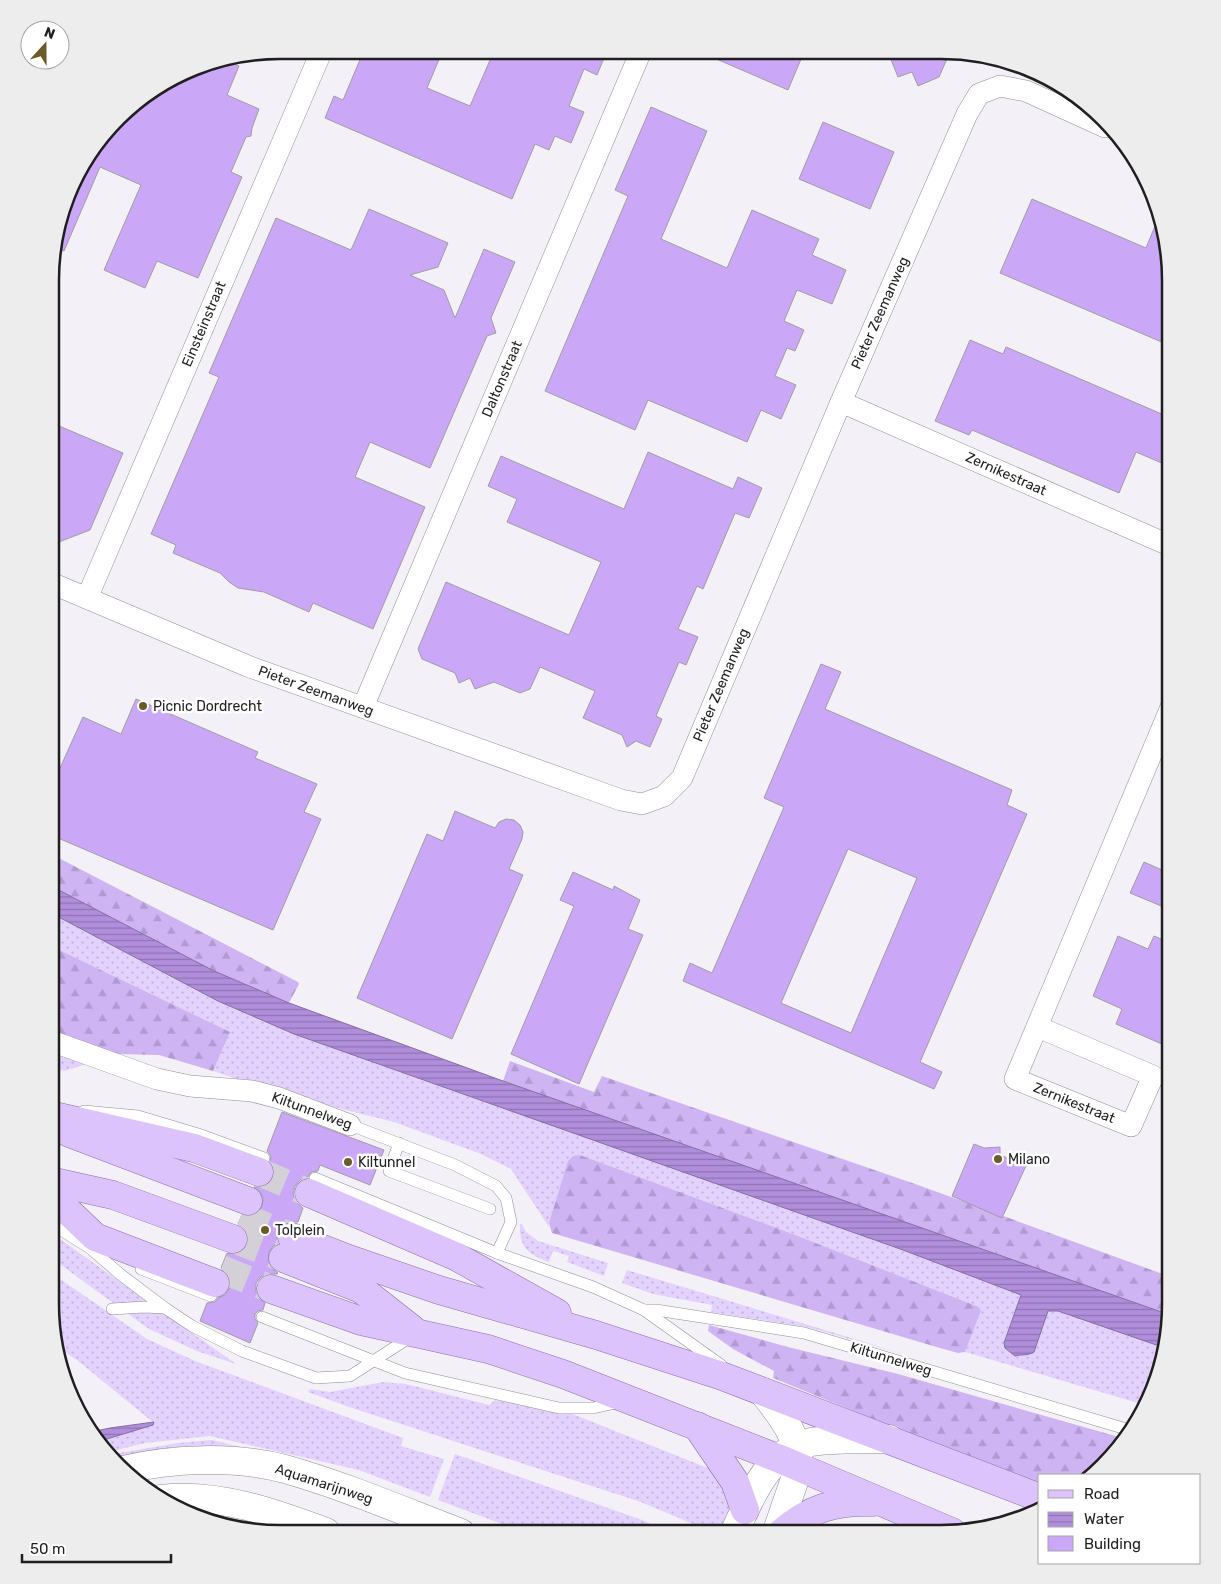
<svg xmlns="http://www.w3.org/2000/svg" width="1221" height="1584" font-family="Rubik,sans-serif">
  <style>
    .grass { fill: url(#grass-dots) }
    .forest { fill: url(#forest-firs) }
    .water { fill: url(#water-rules); stroke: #846ca4 }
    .building { fill: #caa7f7; stroke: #a09da4; fill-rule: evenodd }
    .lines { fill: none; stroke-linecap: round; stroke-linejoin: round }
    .primary-tunnel { stroke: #d3d0d7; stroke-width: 28; stroke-dasharray: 28 14; stroke-linecap: butt }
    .lane-casing { stroke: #928f96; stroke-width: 12 }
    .street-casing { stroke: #928f96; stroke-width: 22 }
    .secondary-casing { stroke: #928f96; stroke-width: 29 }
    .primary-casing { stroke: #8a6fad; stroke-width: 29 }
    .lane { stroke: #fff; stroke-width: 11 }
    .street { stroke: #fff; stroke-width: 21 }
    .secondary { stroke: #fff; stroke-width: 28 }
    .primary { stroke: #dcc3fb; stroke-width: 28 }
    .poi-dot { fill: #6a5b28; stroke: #fff; stroke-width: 2 }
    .labels { text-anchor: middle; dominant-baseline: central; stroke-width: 5; stroke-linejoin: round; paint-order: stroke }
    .street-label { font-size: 14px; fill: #1f1e21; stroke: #fff }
    .poi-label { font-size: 14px; fill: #1f1e21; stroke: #fff; text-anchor: start }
    .rim { fill: none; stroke: #1f1e21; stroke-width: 2.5 }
  </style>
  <defs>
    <pattern id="grass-dots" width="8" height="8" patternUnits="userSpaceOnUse" patternTransform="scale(1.25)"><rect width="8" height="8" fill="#e3d1fe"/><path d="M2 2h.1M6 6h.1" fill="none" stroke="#c2b3d9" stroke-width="1.8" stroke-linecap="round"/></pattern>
    <pattern id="forest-firs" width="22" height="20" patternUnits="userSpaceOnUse" patternTransform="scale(1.25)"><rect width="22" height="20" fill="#cfb4f4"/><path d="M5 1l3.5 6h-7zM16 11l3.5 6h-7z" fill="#b19ad1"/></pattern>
    <pattern id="water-rules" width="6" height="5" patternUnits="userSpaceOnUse" patternTransform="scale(1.25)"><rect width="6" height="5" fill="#b08edc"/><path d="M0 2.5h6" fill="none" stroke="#8f73b2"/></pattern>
  </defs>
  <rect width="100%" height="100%" fill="#f3f0f7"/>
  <g class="grass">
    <path d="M 51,913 L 218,1001 L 294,1034 L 903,1250 L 1021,1295 L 1004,1343 L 1023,1354 L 1030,1355 L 1047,1311 L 1058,1311 L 1165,1348 L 1159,1379 L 1145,1405 L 965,1352 L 981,1311 L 979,1307 L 798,1236 L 580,1155 L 549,1226 L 551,1230 L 511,1169 L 481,1154 L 394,1122 L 286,1095 L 213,1071 L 229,1032 L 51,946 Z"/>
    <path d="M 50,1052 L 87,1064 L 64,1071 L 50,1066 Z"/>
    <path d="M 520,1224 L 522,1224 L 526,1232 L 538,1241 L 608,1263 L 604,1276 L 567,1262 L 569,1256 L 553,1251 L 549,1262 C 528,1254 519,1248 520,1224 Z"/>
    <path d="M 50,1232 L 236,1364 L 197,1351 L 149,1329 L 50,1257 Z"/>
    <path d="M 627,1270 L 904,1354 L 807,1327 L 711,1312 L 712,1305 L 653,1294 L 622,1283 Z"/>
    <path d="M 50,1272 L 147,1339 L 195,1361 L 403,1438 L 401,1446 L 444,1459 L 430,1497 L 359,1470 L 210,1436 L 145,1443 L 105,1453 L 97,1442 L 153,1425 L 154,1423 L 77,1360 L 60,1349 L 50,1305 Z"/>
    <path d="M 383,1382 L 406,1384 L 489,1405 L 495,1400 L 570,1413 L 710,1469 L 726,1483 L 733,1512 L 724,1533 L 714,1533 L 641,1502 L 349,1407 L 308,1392 L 310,1389 L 330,1392 Z"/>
    <path d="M 212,1440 L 360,1477 L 267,1457 L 117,1465 L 107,1455 L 178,1443 Z"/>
    <path d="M 455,1454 L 642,1520 L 671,1533 L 526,1533 L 438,1500 Z"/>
    <path d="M 856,1525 L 878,1534 L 816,1534 L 830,1526 Z"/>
  </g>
  <g class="forest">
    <path d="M 51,854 L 298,982 L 299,984 L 289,1003 L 214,971 L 51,886 Z"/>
    <path d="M 51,946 L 230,1032 L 213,1071 L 159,1055 L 118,1054 L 51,1032 Z"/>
    <path d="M 510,1061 L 594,1092 L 602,1076 L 918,1185 L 1171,1277 L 1170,1315 L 503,1081 Z"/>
    <path d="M 580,1155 L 798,1236 L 979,1307 L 981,1311 L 965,1352 L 958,1353 L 940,1348 L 552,1233 L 549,1223 L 568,1161 L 573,1156 Z"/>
    <path d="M 709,1325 L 788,1347 L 898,1374 L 1126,1439 L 1094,1475 L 1040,1475 L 1040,1487 L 773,1378 L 774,1371 L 733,1349 L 708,1331 Z"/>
  </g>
  <g class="water">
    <path d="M 51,886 L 214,971 L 289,1003 L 503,1081 L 1170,1315 L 1165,1348 L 1058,1311 L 1048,1311 L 1034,1352 C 1028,1356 1021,1354 1015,1356 L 1005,1348 L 1004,1343 L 1021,1295 L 903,1250 L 294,1034 L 218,1001 L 51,913 Z"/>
    <path d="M 154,1422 L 153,1425 L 97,1442 L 91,1432 L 110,1428 Z"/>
  </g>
  <g class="building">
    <path d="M 364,50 L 443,50 L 427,88 L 470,106 L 494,51 L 607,51 L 597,75 L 584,69 L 569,106 L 584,112 L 571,143 L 555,136 L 549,150 L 535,144 L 512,199 L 325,118 L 334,96 L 343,100 Z"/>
    <path d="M 698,51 L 708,51 L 804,52 L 788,90 Z"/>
    <path d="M 888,52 L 950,52 L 939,77 L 918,86 L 912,72 L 898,77 Z"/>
    <path d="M 238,57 L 235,64 L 239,66 L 227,95 L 259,109 L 252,128 L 251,136 L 246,137 L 231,172 L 242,177 L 198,278 L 157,261 L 145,288 L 104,270 L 141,185 L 100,167 L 64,251 L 53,246 L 81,165 L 128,107 L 205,62 Z"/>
    <path d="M 651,107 L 707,131 L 661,239 L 727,268 L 752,210 L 819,239 L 812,255 L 846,270 L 832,304 L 797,290 L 784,321 L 804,330 L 795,351 L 787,348 L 775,376 L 796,385 L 781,419 L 761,410 L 747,442 L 648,400 L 635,430 L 545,391 L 628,196 L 615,190 Z"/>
    <path d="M 823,122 L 894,152 L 870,209 L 799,179 Z"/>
    <path d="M 1032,199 L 1146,248 L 1157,221 L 1171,279 L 1171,346 L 1000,273 Z"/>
    <path d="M 369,209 L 448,243 L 438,267 L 410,275 L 444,290 L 455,318 L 484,249 L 515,262 L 491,318 L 496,333 L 487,336 L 430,468 L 370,442 L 355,477 L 425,507 L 373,629 L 313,603 L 309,612 L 264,592 L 238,588 L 229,582 L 220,573 L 173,553 L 176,545 L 151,534 L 219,377 L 209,373 L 276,218 L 351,250 Z"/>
    <path d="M 970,340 L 1003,354 L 1006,347 L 1171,418 L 1171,467 L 1136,452 L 1119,493 L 972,430 L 969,435 L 935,421 Z"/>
    <path d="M 52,423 L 123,453 L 90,530 L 51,545 Z"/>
    <path d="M 648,452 L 733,489 L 738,477 L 762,488 L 749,518 L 735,513 L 703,589 L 697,586 L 678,629 L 698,637 L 686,665 L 679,662 L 656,716 L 662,719 L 650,747 L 636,741 L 627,747 L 622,735 L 583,718 L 595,691 L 540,667 L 530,689 L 520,693 L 494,682 L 475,689 L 470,678 L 459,683 L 455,673 L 422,659 L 418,649 L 446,582 L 569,635 L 601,562 L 507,522 L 517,499 L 488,486 L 501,456 L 624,509 Z"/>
    <path d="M 821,664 L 841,672 L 825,709 L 1012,790 L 1007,805 L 1027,814 L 920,1062 L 942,1072 L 934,1089 L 683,981 L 690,963 L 712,973 L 784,807 L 764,798 ZM 848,849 L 917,878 L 851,1033 L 781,1003 Z"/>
    <path d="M 136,699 L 258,752 L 255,758 L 317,784 L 304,812 L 321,819 L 273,930 L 51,835 L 51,788 L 83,717 L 121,734 Z"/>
    <path d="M 455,811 L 495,828 L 499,822 L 506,819 L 514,820 L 520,825 L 523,832 L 522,839 L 509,869 L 523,875 L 452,1039 L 357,998 L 427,834 L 443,841 Z"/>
    <path d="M 1144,862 L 1171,874 L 1171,910 L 1130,893 Z"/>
    <path d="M 573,872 L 613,890 L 614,886 L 640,900 L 628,929 L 643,935 L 579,1084 L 511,1054 L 574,906 L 560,900 Z"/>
    <path d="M 1118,936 L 1148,949 L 1154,936 L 1171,943 L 1171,1048 L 1116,1024 L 1122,1009 L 1093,996 Z"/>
    <path d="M 282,1112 L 384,1150 L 370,1185 L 320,1165 L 318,1171 L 311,1172 L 308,1177 L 300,1180 L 295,1186 L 293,1194 L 296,1202 L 303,1208 L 298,1222 L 289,1222 L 282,1225 L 277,1232 L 277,1239 L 278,1244 L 273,1246 L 269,1252 L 268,1261 L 271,1268 L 278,1273 L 277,1274 L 269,1274 L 261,1277 L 256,1283 L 256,1292 L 259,1299 L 265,1303 L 263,1310 L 258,1311 L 255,1314 L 255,1319 L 258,1323 L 250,1343 L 200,1321 L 207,1303 L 215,1302 L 218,1298 L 225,1295 L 229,1289 L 230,1280 L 227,1273 L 221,1268 L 227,1253 L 236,1254 L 243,1251 L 247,1245 L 248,1236 L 245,1229 L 238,1224 L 242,1215 L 251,1216 L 257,1213 L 262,1207 L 263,1198 L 260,1192 L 254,1187 L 261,1187 L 269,1184 L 274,1177 L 274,1170 L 270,1162 L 271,1156 L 267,1151 Z"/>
    <path d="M 974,1144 L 984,1148 L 1000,1147 L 1000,1155 L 1026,1166 L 1002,1218 L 952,1196 Z"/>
  </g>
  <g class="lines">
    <g class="primary-tunnel">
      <path d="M 259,1172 L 309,1193"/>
      <path d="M 241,1216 L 292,1237"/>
      <path d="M 233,1239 L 283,1258"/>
      <path d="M 221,1269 L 271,1289"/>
    </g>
    <g class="lane-casing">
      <g id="lane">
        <path d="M 84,1111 L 138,1116 L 198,1134 L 264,1158"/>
        <path d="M 350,1125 L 455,1165 L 496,1186 L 506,1198 L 511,1222 L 497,1253"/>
        <path d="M 399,1143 L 389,1171 L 490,1209"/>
        <path d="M 315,1178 L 497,1253 L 593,1287 L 644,1310 L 721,1365"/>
        <path d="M 50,1223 L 93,1250"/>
        <path d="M 91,1249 L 120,1274 L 165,1308 L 192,1326 L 242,1351 L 316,1378 L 350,1376 L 412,1336"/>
        <path d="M 141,1269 L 211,1296"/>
        <path d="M 112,1309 L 144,1307 L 165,1308"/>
        <path d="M 644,1310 L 656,1310 L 804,1333 L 1133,1431"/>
        <path d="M 262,1317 L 405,1373 L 559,1408 L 593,1408 L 620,1402"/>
      </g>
    </g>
    <g class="street-casing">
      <g id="street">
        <path d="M 841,402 L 1171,546"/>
        <path d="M 51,583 L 250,667 L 621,800 L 642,804 L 664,796 L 682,778 L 841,402 L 967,114 L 979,94 L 1000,86 L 1026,91 L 1105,127"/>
        <path d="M 87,598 L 322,50"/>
        <path d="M 363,707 L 641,51"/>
        <path d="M 1038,1027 L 1153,1076 L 1131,1126 L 1015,1079 L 1171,707"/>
        <path d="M 51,1041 L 157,1079 L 190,1086 L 252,1091 L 279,1098 L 350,1125"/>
      </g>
    </g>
    <g class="secondary-casing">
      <g id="secondary">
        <path d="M 763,1392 C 780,1414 800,1437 799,1467 L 776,1534"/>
        <path d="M 123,1470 C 172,1458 236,1456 285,1469 C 345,1486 403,1511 461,1533"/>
        <path d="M 161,1499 C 217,1492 275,1513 326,1532"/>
        <path d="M 734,1533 C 750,1499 766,1454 807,1443 C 828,1438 866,1440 889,1439"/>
      </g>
    </g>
    <g class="primary-casing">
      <g id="primary">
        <path d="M 50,1115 L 194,1148 L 259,1172"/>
        <path d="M 69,1133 L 248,1201"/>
        <path d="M 50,1181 L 113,1195 L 233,1239"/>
        <path d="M 309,1193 L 457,1257 L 557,1313"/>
        <path d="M 50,1194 L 95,1237 L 215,1283"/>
        <path d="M 292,1237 L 349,1259 L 439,1290 L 596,1335 L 722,1376 L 1040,1498"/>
        <path d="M 283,1258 L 361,1289 L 412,1329"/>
        <path d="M 271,1289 L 361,1321 L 488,1349 L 563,1374 L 780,1459 L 952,1532"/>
        <path d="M 697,1426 L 735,1482 L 745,1510"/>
        <path d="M 780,1534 C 810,1508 834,1501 873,1502"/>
      </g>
    </g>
    <use href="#lane" class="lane"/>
    <use href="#street" class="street"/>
    <use href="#secondary" class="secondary"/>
    <use href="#primary" class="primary"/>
  </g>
  <g class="poi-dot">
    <circle cx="143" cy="706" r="5"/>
    <circle cx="998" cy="1159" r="5"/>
    <circle cx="348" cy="1162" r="5"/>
    <circle cx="265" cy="1230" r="5"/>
  </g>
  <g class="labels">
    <g class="street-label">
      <text transform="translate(880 313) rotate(-66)">Pieter Zeemanweg</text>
      <text transform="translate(204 324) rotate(-67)">Einsteinstraat</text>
      <text transform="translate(502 379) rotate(-67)">Daltonstraat</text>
      <text transform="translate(1006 474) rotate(24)">Zernikestraat</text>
      <text transform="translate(721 685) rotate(-67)">Pieter Zeemanweg</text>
      <text transform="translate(316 691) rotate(20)">Pieter Zeemanweg</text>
      <text transform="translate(1074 1103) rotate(22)">Zernikestraat</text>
      <text transform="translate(312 1111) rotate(20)">Kiltunnelweg</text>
      <text transform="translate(891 1359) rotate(17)">Kiltunnelweg</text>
      <text transform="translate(324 1484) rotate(18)">Aquamarijnweg</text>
    </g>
    <g class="poi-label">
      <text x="153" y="706">Picnic Dordrecht</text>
      <text x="1008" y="1159">Milano</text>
      <text x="358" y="1162">Kiltunnel</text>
      <text x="275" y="1230">Tolplein</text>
    </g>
  </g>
  <path d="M0 0H1221V1584H0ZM280 59H941A221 221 0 0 1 1162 280V1304A221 221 0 0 1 941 1525H280A221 221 0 0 1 59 1304V280A221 221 0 0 1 280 59Z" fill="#ededed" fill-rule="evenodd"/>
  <path class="rim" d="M280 59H941A221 221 0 0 1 1162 280V1304A221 221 0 0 1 941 1525H280A221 221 0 0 1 59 1304V280A221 221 0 0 1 280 59Z"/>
  <rect x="1038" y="1474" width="162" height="90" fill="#ffffff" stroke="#a5a5a6"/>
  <rect x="1048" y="1490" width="25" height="8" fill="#dcc3fb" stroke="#a5a5a6"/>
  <text x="1084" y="1499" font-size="15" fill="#1f1e21">Road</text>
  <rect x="1048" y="1512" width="25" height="15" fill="url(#water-rules)" stroke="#a5a5a6"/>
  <text x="1084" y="1524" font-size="15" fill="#1f1e21">Water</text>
  <rect x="1048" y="1536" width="25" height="15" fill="#caa7f7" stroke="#a5a5a6"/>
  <text x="1084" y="1549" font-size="15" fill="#1f1e21">Building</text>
  <g transform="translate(45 45) rotate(21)"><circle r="24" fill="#ffffff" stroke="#a5a5a6"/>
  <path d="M0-4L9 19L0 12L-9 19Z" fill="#6a5b28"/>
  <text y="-8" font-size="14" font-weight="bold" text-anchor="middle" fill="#1f1e21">N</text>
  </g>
  <path d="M22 1554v8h149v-8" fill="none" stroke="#1f1e21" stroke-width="2.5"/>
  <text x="30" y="1554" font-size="15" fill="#1f1e21" stroke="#ffffff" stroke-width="4" paint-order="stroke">50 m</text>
</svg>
